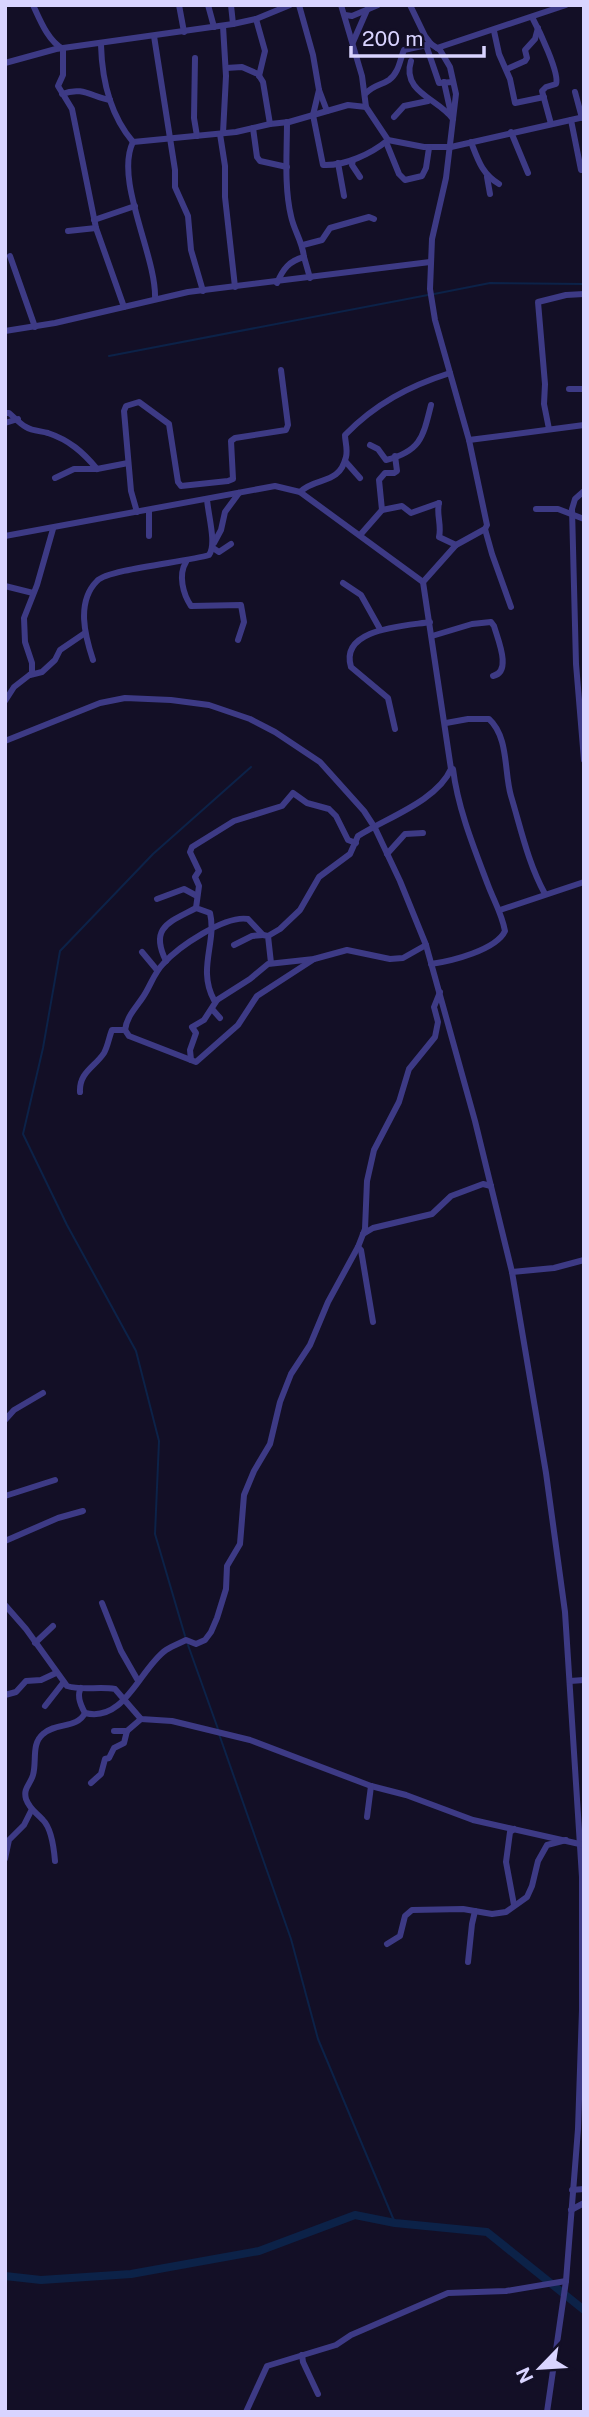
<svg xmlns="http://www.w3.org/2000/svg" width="589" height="2417" font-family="'Public Sans',sans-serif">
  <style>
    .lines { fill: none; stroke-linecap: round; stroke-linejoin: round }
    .stream { stroke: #0c2248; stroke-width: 2 }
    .river { stroke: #0c2248; stroke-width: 8 }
    .minor { stroke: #3d3a85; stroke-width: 6 }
  </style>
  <rect width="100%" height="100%" fill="#130f26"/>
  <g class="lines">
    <g class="stream">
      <path d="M 434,294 L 490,283 L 584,284"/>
      <path d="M 109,356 L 428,295"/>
      <path d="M 185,1636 L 155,1534 L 159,1441 L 136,1351 L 67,1225 L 23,1134 L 43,1048 L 60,951 L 153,854 L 251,767"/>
      <path d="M 188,1645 L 218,1729"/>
      <path d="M 219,1734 L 291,1939 L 318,2039 L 395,2223"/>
    </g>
    <path class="river" d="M 5,2276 L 41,2280 L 131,2274 L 259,2251 L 355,2215 L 395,2223 L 487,2232 L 584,2310"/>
    <g class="minor">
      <path d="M 33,5 C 40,20 48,41 63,49 L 63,75 L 58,86 L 72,109 L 96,228 L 124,307"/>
      <path d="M 179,5 L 184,32"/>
      <path d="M 208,5 L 214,27"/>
      <path d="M 231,5 L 233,24"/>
      <path d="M 299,5 L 313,55 L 319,90 L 327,111"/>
      <path d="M 341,5 L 362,76 L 366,107 L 388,140 L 424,147 L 451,147 L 584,117"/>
      <path d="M 345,15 L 352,16 L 378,5"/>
      <path d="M 532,17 C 539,30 560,74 556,84 L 546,87 L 542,91 L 551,124"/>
      <path d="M 256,19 L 265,51 L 259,76"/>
      <path d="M 223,26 L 226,76 L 223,133"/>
      <path d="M 494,31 L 499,54 L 510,79 L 515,103 L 544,97"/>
      <path d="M 154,36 L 175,170 L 175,187 L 188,216 L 191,250 L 203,291"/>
      <path d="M 353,42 L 367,10"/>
      <path d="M 101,45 C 102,80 110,115 133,142 L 236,132 L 270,124 L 289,122 L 348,105 L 366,107"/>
      <path d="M 426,45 L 439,83 L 453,82"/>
      <path d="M 437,48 L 566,5"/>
      <path d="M 195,58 L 194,118 L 197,136"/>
      <path d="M 411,61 C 401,92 439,99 453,119"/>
      <path d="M 5,63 L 56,49 L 233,24 L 256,19 L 290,5"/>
      <path d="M 226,68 L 242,67 L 258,74 L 263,82 L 270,124"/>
      <path d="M 507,69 L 525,61 L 527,58 L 525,50 L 535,39 L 538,28"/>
      <path d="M 444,82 L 450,109 L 448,113"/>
      <path d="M 319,90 L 313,115 L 323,165 C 345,166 371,154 388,140"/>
      <path d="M 575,92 L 582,118"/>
      <path d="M 62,94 C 83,86 92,97 110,100"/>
      <path d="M 365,94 C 375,84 380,86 389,80 C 399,73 400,59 404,50 L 431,44"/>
      <path d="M 394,117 L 404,106 L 428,101"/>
      <path d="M 571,120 L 581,170"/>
      <path d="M 253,128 L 257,157 L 260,161 L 287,167"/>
      <path d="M 511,132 L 528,173"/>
      <path d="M 220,134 L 225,166 L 225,197 L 235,287"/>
      <path d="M 133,142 C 114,180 157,257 155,299"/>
      <path d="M 386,142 L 399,174 L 405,180 L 422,176 L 426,168 L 429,148"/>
      <path d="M 471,142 C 478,160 482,174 499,184"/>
      <path d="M 353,160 L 352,165 L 360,177"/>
      <path d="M 338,163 L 344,196"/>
      <path d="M 487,177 L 490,194"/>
      <path d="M 94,220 L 135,206"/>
      <path d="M 68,231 L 96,228"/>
      <path d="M 303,245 L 322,240 L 330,228 L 369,217 L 374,219"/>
      <path d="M 10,256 L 35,327"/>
      <path d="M 304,257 L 310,278"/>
      <path d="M 277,283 C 283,269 289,261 304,257 C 302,240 294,231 291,216 C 284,186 287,153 287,122"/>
      <path d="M 5,331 L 55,323 L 188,292 L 430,262"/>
      <path d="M 569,389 L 584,389"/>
      <path d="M 5,413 L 9,413 C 14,417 20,424 26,427 C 32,431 41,431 48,433 C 69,440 83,452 97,469"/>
      <path d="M 5,423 L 18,419"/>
      <path d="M 549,429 L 544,404 L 545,384 L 538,302 L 566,295 L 584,294"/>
      <path d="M 469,440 L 584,425"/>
      <path d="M 370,445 L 378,449 L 386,460 C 421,451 423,437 431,405"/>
      <path d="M 345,461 L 360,478"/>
      <path d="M 55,478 L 74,469 L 97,469 L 128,463"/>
      <path d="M 584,491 L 575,499 L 572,509 L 576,664 L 584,760"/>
      <path d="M 300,492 C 316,476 339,486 346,457 C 348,449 345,442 345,435 C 375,404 409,386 450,373"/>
      <path d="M 439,503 C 436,514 442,525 439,537 L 456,545"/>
      <path d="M 536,509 L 558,509 L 584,519"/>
      <path d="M 382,510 L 402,506 L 411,513 L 439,503"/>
      <path d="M 137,512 L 131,491 L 124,411 L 126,406 L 139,402 L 169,424 L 178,482 L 181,486 L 228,481 L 233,479 L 231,441 L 235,438 L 286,430 L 288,425 L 281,370"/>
      <path d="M 485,529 L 492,554 L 511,607"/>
      <path d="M 361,534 L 382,510 L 379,480 L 385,473 L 394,473 L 397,471 L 395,456"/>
      <path d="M 5,536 L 275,486 L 300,492 L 423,582"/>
      <path d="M 149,536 L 149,510"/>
      <path d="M 214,543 L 221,530 L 225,512 L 239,493"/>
      <path d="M 213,548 L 219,552 L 231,544"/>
      <path d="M 186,562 C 178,575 183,594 191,606 L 241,605 L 244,622 L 238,640"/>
      <path d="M 343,583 L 361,595 L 380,629"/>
      <path d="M 5,586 L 33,593"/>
      <path d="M 432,636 L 472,624 L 491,622 L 494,626 C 498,640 512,672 493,676"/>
      <path d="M 93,660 C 85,636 76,602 97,581 C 108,569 187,562 209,555 C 217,544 208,515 207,499"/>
      <path d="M 30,675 L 42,672 L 55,660 L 60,650 L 85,633"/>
      <path d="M 5,701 L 14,687 L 32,673 L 32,663 L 25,642 L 24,618 L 37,585 L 53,529"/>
      <path d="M 446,723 L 468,719 L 489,719 C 509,737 504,773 511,796 C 521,829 528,863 545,894"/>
      <path d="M 395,729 L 388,698 L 351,667 C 339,628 406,626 430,622"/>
      <path d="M 5,741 L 100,703 L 125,698 L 171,700 L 209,705 L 250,719 L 275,732 L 320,762 L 364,811 L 375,828 L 400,881 L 426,945 L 475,1121 L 512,1272 L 546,1473 L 565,1612 L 582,1877 L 582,2010 L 578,2129 L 566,2281 L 547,2412"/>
      <path d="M 387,854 L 405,834 L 423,833"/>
      <path d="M 157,899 L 184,889 L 197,896"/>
      <path d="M 500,910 L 584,882"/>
      <path d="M 268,936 L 280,929 L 300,910 L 319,877 L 350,854 L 358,836 C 386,818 437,801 451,769 L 423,582 L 456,545 L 485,529 L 487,525 L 469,440 L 435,320 L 430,289 L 432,239 L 446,178 L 456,94 L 450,67 L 440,50 L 431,44 L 425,36 L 410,5"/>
      <path d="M 234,945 L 252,936 L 263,935"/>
      <path d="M 142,952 L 157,970"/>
      <path d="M 166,961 C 149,927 170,922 196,908"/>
      <path d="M 431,964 C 452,961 496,950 505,931 C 502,914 494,901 488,885 C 474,848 458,809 453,769"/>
      <path d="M 217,1000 L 214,1000 C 197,969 217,942 210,913 L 196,908 L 199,886 L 195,877 L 199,871 L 190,852 L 192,847 L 234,821 L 282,806 L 293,793 L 307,803 L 329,809 L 336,816 L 348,840 L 356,843"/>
      <path d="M 212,1009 L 220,1018"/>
      <path d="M 125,1030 C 127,1016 135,1009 143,997 C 150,987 154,973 163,964 C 178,947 225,915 248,919 L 263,935 L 268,936 L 271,963"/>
      <path d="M 191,1060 L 190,1050 L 196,1033 L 192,1027 L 204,1020 L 217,1000 L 250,979 L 268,964 L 314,959 L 347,950 L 390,959 L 403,958 L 426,945"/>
      <path d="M 80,1092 C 79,1072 95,1067 104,1053 C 108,1046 109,1037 112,1030 L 125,1030 L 129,1036 L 196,1062 L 238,1025 L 257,996 L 314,959"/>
      <path d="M 363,1234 L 373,1228 L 432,1214 L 451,1196 L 483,1184 L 491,1186"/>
      <path d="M 358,1247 L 361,1250 L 373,1322"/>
      <path d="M 512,1272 L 554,1268 L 584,1260"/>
      <path d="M 5,1420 L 14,1410 L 43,1393"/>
      <path d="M 5,1496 L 55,1480"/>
      <path d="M 5,1541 L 58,1518 L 83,1511"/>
      <path d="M 102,1603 L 121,1651 L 137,1679"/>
      <path d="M 5,1605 L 26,1629 L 67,1686 C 82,1691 99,1686 115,1689 L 141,1719 L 172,1721 L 250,1740 L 371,1786 L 406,1795 L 473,1820 L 584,1845"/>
      <path d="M 35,1643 L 53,1626"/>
      <path d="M 570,1681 L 584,1680"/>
      <path d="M 81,1688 C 76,1696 81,1706 85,1713"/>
      <path d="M 5,1695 L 16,1692 L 26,1681 L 41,1680 L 56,1673"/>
      <path d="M 45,1706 L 63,1683"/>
      <path d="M 85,1713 C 125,1723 140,1668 166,1650 C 172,1646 180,1643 186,1640 L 196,1644 L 205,1640 L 211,1632 L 217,1618 L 226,1589 L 227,1566 L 240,1544 L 244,1495 L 254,1471 L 270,1444 L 280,1402 L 291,1374 L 310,1345 L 328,1302 L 358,1247 L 365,1229 L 367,1181 L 374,1150 L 399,1102 L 409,1069 L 435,1037 L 438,1022 L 434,1007 L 440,992"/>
      <path d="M 114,1731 L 127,1731"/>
      <path d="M 91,1783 L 101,1774 L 105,1759 L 109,1758 L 114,1748 L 124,1743 L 127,1731 L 141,1719"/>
      <path d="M 367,1817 L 371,1786"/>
      <path d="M 514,1829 L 510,1832 L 506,1862 L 514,1905"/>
      <path d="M 5,1859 L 9,1840 L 24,1825 L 31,1811"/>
      <path d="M 55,1861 C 54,1849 52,1829 43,1820 C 36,1812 30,1810 26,1799 C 23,1788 30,1785 33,1775 C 37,1761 31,1744 43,1734 C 56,1722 77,1729 85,1713"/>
      <path d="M 387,1944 L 400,1936 L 405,1916 L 412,1910 L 463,1909 L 492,1914 L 506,1912 L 527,1897 L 532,1886 L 538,1861 L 547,1845 L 566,1840"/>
      <path d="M 468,1962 L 472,1924 L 475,1911"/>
      <path d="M 572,2190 L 584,2189"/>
      <path d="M 571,2210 L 584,2203"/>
      <path d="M 302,2355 L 303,2362 L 318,2394"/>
      <path d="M 246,2412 L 267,2366 L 336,2345 L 351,2335 L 448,2293 L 506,2291 L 566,2281"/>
    </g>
  </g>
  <rect width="589" height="2417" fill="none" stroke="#d9d4ff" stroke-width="14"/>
  <g transform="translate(540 2368) rotate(245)" stroke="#130f26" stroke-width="5" paint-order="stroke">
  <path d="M0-5L12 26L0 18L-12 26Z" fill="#d9d4ff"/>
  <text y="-10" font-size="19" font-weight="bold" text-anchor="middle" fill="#d9d4ff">N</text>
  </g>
  <path d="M351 46v10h133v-10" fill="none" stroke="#d9d4ff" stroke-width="3.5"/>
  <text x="362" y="46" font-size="21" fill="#d9d4ff" stroke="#130f26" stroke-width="5" paint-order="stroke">200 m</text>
</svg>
